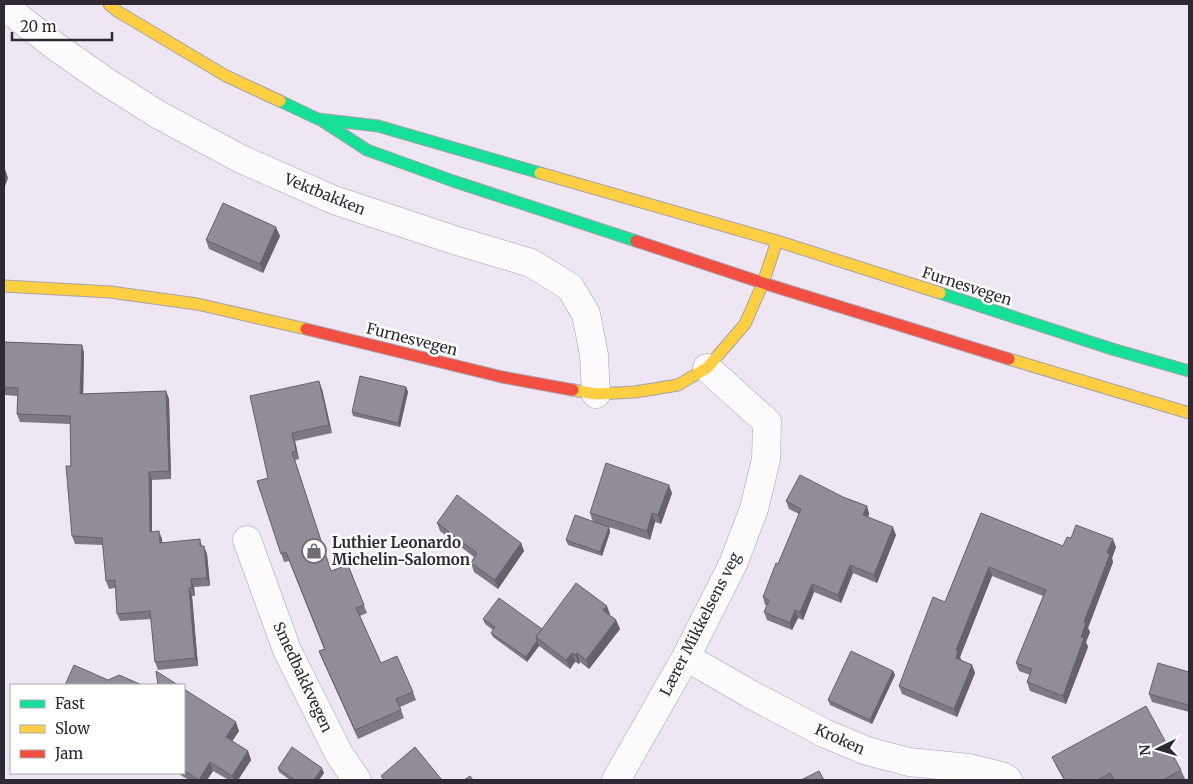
<svg xmlns="http://www.w3.org/2000/svg" width="1193" height="784" font-family="Merriweather,serif">
  <style>
    .lines { fill: none; stroke-linecap: round; stroke-linejoin: round }
    .street-casing { stroke: #a8a1ab; stroke-width: 29 }
    .fast-casing { stroke: #a8a1ab; stroke-width: 13 }
    .slow-casing { stroke: #a8a1ab; stroke-width: 13 }
    .jam-casing { stroke: #a8a1ab; stroke-width: 13 }
    .street { stroke: #fdfbfd; stroke-width: 28 }
    .fast { stroke: #16e098; stroke-width: 11 }
    .slow { stroke: #ffcf43; stroke-width: 11 }
    .jam { stroke: #f24e42; stroke-width: 11 }
    .wall { fill: #7d7883 }
    .shaded-wall { fill: #66626a }
    .building { fill: #918c98; stroke: #66626a }
    .labels { text-anchor: middle; dominant-baseline: central; stroke-width: 5; stroke-linejoin: round; paint-order: stroke }
    .street-label { font-size: 15px; fill: #2f2933; stroke: #fff }
    .poi-label { font-size: 15px; font-weight: bold; fill: #2f2933; stroke: #fff; text-anchor: start }
  </style>
  <rect width="100%" height="100%" fill="#efe6f3"/>
  <g class="lines">
    <g class="street-casing">
      <g id="street">
        <path d="M 4,6 L 55,46 L 105,81 L 159,115 L 241,159 L 334,200 L 454,240 L 531,263 L 570,287 L 586,314 L 594,355 L 596,394"/>
        <path d="M 247,540 L 287,650 L 339,754 L 357,780"/>
        <path d="M 686,657 L 750,694 L 826,734 L 867,751 L 909,762 L 969,768 L 1002,776 L 1008,780"/>
        <path d="M 616,780 L 686,657 L 733,564 L 754,509 L 766,459 L 767,422 L 707,368"/>
      </g>
    </g>
    <g class="fast-casing">
      <g id="fast">
        <path d="M 280,101 L 318,119 L 378,126 L 540,173"/>
        <path d="M 324,122 L 367,150 L 453,181 L 636,241"/>
        <path d="M 940,293 L 1112,349 L 1189,371"/>
      </g>
    </g>
    <g class="slow-casing">
      <g id="slow">
        <path d="M 109,4 L 117,11 L 226,76 L 280,101"/>
        <path d="M 540,173 L 777,241 L 940,293"/>
        <path d="M 4,286 L 110,292 L 197,304 L 306,329"/>
        <path d="M 1009,359 L 1189,413"/>
        <path d="M 573,390 L 596,394 L 635,392 L 678,385 L 707,368 L 745,324 L 763,283 L 777,241"/>
      </g>
    </g>
    <g class="jam-casing">
      <g id="jam">
        <path d="M 636,241 L 763,283 L 1009,359"/>
        <path d="M 306,329 L 502,377 L 573,390"/>
      </g>
    </g>
    <use href="#street" class="street"/>
    <use href="#fast" class="fast"/>
    <use href="#slow" class="slow"/>
    <use href="#jam" class="jam"/>
  </g>
  <g class="wall">
    <path d="M 280,236 L 263,273 L 209,249 L 206,240 Z"/>
    <path d="M 4,342 L 82,345 L 84,353 L 83,394 L 166,391 L 169,399 L 171,479 L 152,480 L 152,532 L 162,539 L 162,543 L 200,539 L 202,546 L 207,554 L 210,586 L 194,587 L 195,596 L 192,596 L 198,666 L 158,670 L 155,662 L 151,619 L 120,621 L 117,614 L 115,588 L 109,589 L 106,581 L 103,545 L 75,544 L 72,536 L 70,424 L 20,422 L 17,414 L 18,396 L 4,395 Z"/>
    <path d="M 406,387 L 408,392 L 400,427 L 353,416 L 352,412 Z"/>
    <path d="M 322,389 L 332,433 L 295,441 L 299,459 L 295,460 L 331,571 L 348,565 L 367,613 L 360,616 L 381,663 L 413,692 L 416,700 L 400,707 L 404,718 L 358,739 L 322,659 L 319,651 L 324,649 L 289,561 L 284,562 L 257,481 L 268,478 L 250,396 Z"/>
    <path d="M 672,493 L 661,524 L 655,522 L 650,540 L 609,527 L 610,532 L 602,556 L 568,545 L 566,540 L 593,522 L 590,513 Z"/>
    <path d="M 843,497 L 867,506 L 869,514 L 868,517 L 896,535 L 877,583 L 853,573 L 841,603 L 814,592 L 803,620 L 798,618 L 792,630 L 767,620 L 764,612 L 767,605 L 765,605 L 763,597 L 778,564 L 799,514 L 789,509 L 786,501 Z"/>
    <path d="M 981,513 L 1063,546 L 1071,538 L 1116,547 L 1112,558 L 1113,562 L 1088,628 L 1090,632 L 1086,642 L 1088,647 L 1066,704 L 1030,691 L 1027,682 L 1030,675 L 1019,671 L 1016,663 L 1043,596 L 992,576 L 960,657 L 961,660 L 972,665 L 975,673 L 957,717 L 902,694 L 899,686 L 945,602 Z"/>
    <path d="M 437,523 L 521,543 L 524,551 L 498,589 L 474,572 L 471,563 L 474,557 L 440,531 Z"/>
    <path d="M 610,614 L 609,615 L 616,620 L 620,629 L 589,669 L 580,662 L 579,664 L 575,662 L 570,669 L 539,646 L 527,662 L 493,637 L 491,633 L 493,630 L 485,624 L 483,619 L 542,629 Z"/>
    <path d="M 893,671 L 895,675 L 872,724 L 830,705 L 828,700 Z"/>
    <path d="M 1189,672 L 1189,712 L 1152,702 L 1149,694 Z"/>
    <path d="M 184,689 L 239,731 L 232,741 L 248,751 L 251,760 L 238,780 L 229,780 L 213,771 L 207,780 L 189,780 L 177,773 L 184,773 Z"/>
    <path d="M 1052,757 L 1181,770 L 1185,779 L 1182,780 L 1064,780 L 1056,766 Z"/>
    <path d="M 278,768 L 324,773 L 319,780 L 290,780 L 279,772 Z"/>
  </g>
  <g class="shaded-wall">
    <path d="M 5,169 L 8,178 L 4,189 L 4,172 Z"/>
    <path d="M 276,227 L 280,236 L 263,273 L 260,264 Z"/>
    <path d="M 82,345 L 84,353 L 83,402 L 80,394 Z"/>
    <path d="M 319,381 L 322,389 L 332,433 L 329,425 Z"/>
    <path d="M 406,387 L 408,392 L 400,427 L 398,423 Z"/>
    <path d="M 166,391 L 169,399 L 171,479 L 169,471 Z"/>
    <path d="M 292,433 L 295,441 L 299,459 L 296,451 Z"/>
    <path d="M 149,472 L 152,480 L 152,540 L 150,532 Z"/>
    <path d="M 669,485 L 672,493 L 661,524 L 658,515 Z"/>
    <path d="M 867,506 L 869,514 L 866,523 L 863,515 Z"/>
    <path d="M 652,513 L 655,522 L 650,540 L 647,531 Z"/>
    <path d="M 609,527 L 610,532 L 602,556 L 600,552 Z"/>
    <path d="M 893,527 L 896,535 L 877,583 L 874,575 Z"/>
    <path d="M 159,531 L 162,539 L 163,551 L 160,543 Z"/>
    <path d="M 1113,539 L 1116,547 L 1112,558 L 1113,562 L 1088,628 L 1090,632 L 1086,642 L 1088,647 L 1066,704 L 1063,696 L 1081,637 L 1084,622 L 1107,553 Z"/>
    <path d="M 521,543 L 524,551 L 498,589 L 495,580 Z"/>
    <path d="M 204,546 L 207,554 L 210,586 L 207,578 Z"/>
    <path d="M 850,565 L 853,573 L 841,603 L 838,595 Z"/>
    <path d="M 989,567 L 992,576 L 960,657 L 961,659 L 959,667 L 956,658 L 956,650 Z"/>
    <path d="M 191,579 L 194,587 L 195,596 L 192,588 Z"/>
    <path d="M 812,584 L 814,592 L 803,620 L 800,612 Z"/>
    <path d="M 189,588 L 192,596 L 198,666 L 195,658 Z"/>
    <path d="M 607,606 L 610,614 L 606,619 L 603,610 Z"/>
    <path d="M 795,610 L 798,618 L 792,630 L 790,623 Z"/>
    <path d="M 616,620 L 620,629 L 589,669 L 586,660 Z"/>
    <path d="M 537,641 L 539,646 L 527,662 L 526,657 Z"/>
    <path d="M 572,653 L 575,662 L 570,669 L 566,660 Z"/>
    <path d="M 577,653 L 580,662 L 579,664 L 575,655 Z"/>
    <path d="M 972,665 L 975,673 L 957,717 L 954,709 Z"/>
    <path d="M 893,671 L 895,675 L 872,724 L 870,720 Z"/>
    <path d="M 236,722 L 239,731 L 229,746 L 226,737 Z"/>
    <path d="M 248,751 L 251,760 L 238,780 L 234,780 L 232,776 Z"/>
    <path d="M 210,762 L 213,771 L 207,780 L 199,780 Z"/>
    <path d="M 322,768 L 324,773 L 319,780 L 314,780 Z"/>
  </g>
  <g class="building">
    <path d="M 223,203 L 276,227 L 260,264 L 206,240 Z"/>
    <path d="M 4,342 L 82,345 L 80,394 L 166,391 L 169,471 L 149,472 L 150,532 L 159,531 L 160,543 L 200,539 L 200,546 L 204,546 L 207,578 L 191,579 L 192,588 L 189,588 L 195,658 L 155,662 L 150,611 L 117,614 L 115,580 L 106,581 L 102,538 L 72,536 L 66,466 L 71,466 L 70,416 L 17,414 L 18,388 L 4,387 Z"/>
    <path d="M 360,376 L 406,387 L 398,423 L 352,412 Z"/>
    <path d="M 319,381 L 329,425 L 292,433 L 296,451 L 292,452 L 331,571 L 348,565 L 364,605 L 356,608 L 381,663 L 397,656 L 413,692 L 396,699 L 401,710 L 355,730 L 319,651 L 325,649 L 286,552 L 281,554 L 257,481 L 268,478 L 250,396 Z"/>
    <path d="M 606,463 L 669,485 L 658,515 L 652,513 L 647,531 L 590,513 Z"/>
    <path d="M 800,475 L 843,497 L 867,506 L 863,515 L 893,527 L 874,575 L 850,565 L 838,595 L 812,584 L 800,612 L 795,610 L 790,623 L 764,612 L 769,600 L 763,597 L 776,563 L 778,564 L 801,509 L 786,501 Z"/>
    <path d="M 457,495 L 521,543 L 495,580 L 471,563 L 477,553 L 437,523 Z"/>
    <path d="M 981,513 L 1063,546 L 1067,537 L 1071,538 L 1076,525 L 1113,539 L 1107,553 L 1110,554 L 1084,622 L 1086,623 L 1081,637 L 1084,638 L 1063,696 L 1027,682 L 1032,669 L 1016,663 L 1046,590 L 989,567 L 956,650 L 958,651 L 956,658 L 972,665 L 954,709 L 899,686 L 933,597 L 945,602 Z"/>
    <path d="M 575,515 L 609,527 L 600,552 L 566,540 Z"/>
    <path d="M 576,583 L 607,606 L 603,610 L 616,620 L 586,660 L 577,653 L 575,655 L 572,653 L 566,660 L 536,637 Z"/>
    <path d="M 499,598 L 542,629 L 536,637 L 537,641 L 526,657 L 491,633 L 495,627 L 483,619 Z"/>
    <path d="M 851,651 L 893,671 L 870,720 L 828,700 Z"/>
    <path d="M 1158,663 L 1189,672 L 1189,701 L 1188,705 L 1149,694 Z"/>
    <path d="M 74,665 L 108,680 L 119,675 L 142,685 L 65,685 Z"/>
    <path d="M 156,671 L 178,685 L 158,685 Z"/>
    <path d="M 184,689 L 236,722 L 226,737 L 248,751 L 232,776 L 210,762 L 199,780 L 184,770 Z"/>
    <path d="M 1146,706 L 1181,770 L 1163,780 L 1114,780 L 1110,773 L 1098,780 L 1065,780 L 1052,757 Z"/>
    <path d="M 292,747 L 322,768 L 314,780 L 295,780 L 278,768 Z"/>
    <path d="M 415,747 L 442,780 L 384,780 L 381,776 Z"/>
    <path d="M 819,771 L 824,780 L 801,780 Z"/>
    <path d="M 470,776 L 473,780 L 464,780 Z"/>
  </g>
  <defs>
    <g id="shop-ring" transform="scale(1.25)"><circle r="9.5" fill="#fff" stroke="#726b76" stroke-width="1.5"/><path d="M-5-2.5h2.3a2.7 3.5 0 0 1 5.4 0H5L5.5 6h-11ZM-1.5-2.5h3a1.5 2.3 0 0 0-3 0Z" fill="#726b76"/></g>
  </defs>
  <g fill-rule="evenodd">
    <use href="#shop-ring" x="314" y="551"/>
  </g>
  <g class="labels">
    <g class="street-label">
      <text transform="translate(325 194) rotate(22)">Vektbakken</text>
      <text transform="translate(967 286) rotate(18)">Furnesvegen</text>
      <text transform="translate(412 339) rotate(14)">Furnesvegen</text>
      <text transform="translate(700 624) rotate(-63)">Lærer Mikkelsens veg</text>
      <text transform="translate(303 677) rotate(65)">Smedbakkvegen</text>
      <text transform="translate(840 739) rotate(24)">Kroken</text>
    </g>
    <g class="poi-label">
      <text x="332" y="542">Luthier Leonardo<tspan x="332" dy="17">Michelin-Salomon</tspan></text>
    </g>
  </g>
  <rect width="1193" height="784" fill="none" stroke="#2f2933" stroke-width="10"/>
  <rect x="10" y="684" width="175" height="90" fill="#ffffff" stroke="#aca9ad"/>
  <rect x="20" y="700" width="25" height="8" fill="#16e098" stroke="#aca9ad"/>
  <text x="55" y="709" font-size="15" fill="#2f2933">Fast</text>
  <rect x="20" y="725" width="25" height="8" fill="#ffcf43" stroke="#aca9ad"/>
  <text x="55" y="734" font-size="15" fill="#2f2933">Slow</text>
  <rect x="20" y="750" width="25" height="8" fill="#f24e42" stroke="#aca9ad"/>
  <text x="55" y="759" font-size="15" fill="#2f2933">Jam</text>
  <g transform="translate(1158 749) rotate(265)" stroke="#ffffff" stroke-width="4" paint-order="stroke">
  <path d="M0-4L9 19L0 12L-9 19Z" fill="#2f2933"/>
  <text y="-8" font-size="14" font-weight="bold" text-anchor="middle" fill="#2f2933">N</text>
  </g>
  <path d="M12 32v8h100v-8" fill="none" stroke="#2f2933" stroke-width="2.5"/>
  <text x="20" y="32" font-size="15" fill="#2f2933" stroke="#ffffff" stroke-width="4" paint-order="stroke">20 m</text>
</svg>
